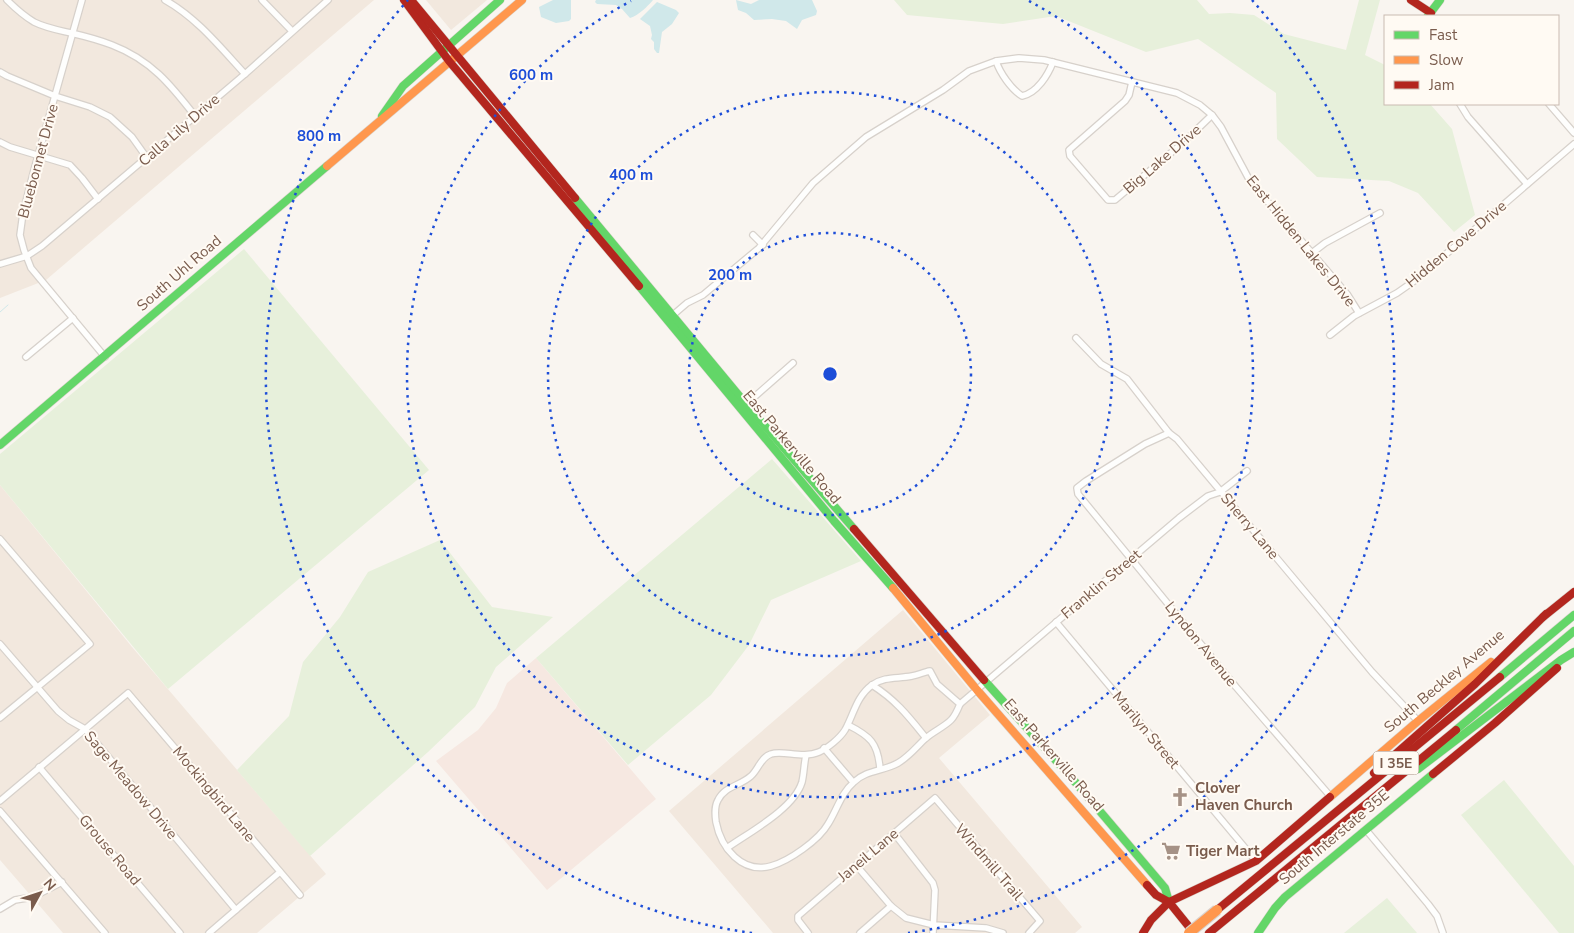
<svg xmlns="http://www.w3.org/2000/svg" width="1574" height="933" font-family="'Nunito Sans',sans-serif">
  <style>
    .residential { fill: #f2e8de }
    .commercial { fill: #f6e8e1 }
    .green { fill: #e7f0db }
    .water { fill: #d0e8ea }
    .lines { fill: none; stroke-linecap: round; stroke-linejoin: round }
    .stream { stroke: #d0e8ea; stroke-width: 1 }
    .street-casing { stroke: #d7d1cb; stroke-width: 8 }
    .fast-casing { stroke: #d9d2cb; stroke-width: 9 }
    .slow-casing { stroke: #d9d2cb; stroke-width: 9 }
    .jam-casing { stroke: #d9d2cb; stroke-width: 9 }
    .street { stroke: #fefefd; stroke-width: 5.5 }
    .fast { stroke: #63d668; stroke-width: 8 }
    .slow { stroke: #ff974d; stroke-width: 8 }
    .jam { stroke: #b3261e; stroke-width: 8 }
    .slow-bridge-casing { stroke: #dad1cc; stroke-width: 12; stroke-linecap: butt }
    .slow-bridge { stroke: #ff974d; stroke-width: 10 }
    .ring { fill: none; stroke: #1d4ed8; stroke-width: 2.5; stroke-dasharray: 2.5 5 }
    .labels { text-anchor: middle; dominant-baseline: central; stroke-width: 4; stroke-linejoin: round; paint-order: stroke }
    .shield { fill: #fffaf3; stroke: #a28b7f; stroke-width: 1 }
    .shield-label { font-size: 14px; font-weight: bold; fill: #7a5c4d }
    .street-label { font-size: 15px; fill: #7a5c4d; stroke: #fffaf3 }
    .poi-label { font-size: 15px; font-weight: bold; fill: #7a5c4d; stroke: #fffaf3; text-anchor: start }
    .centre { fill: #1d4ed8; stroke: #fffaf3; stroke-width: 2.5 }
    .ring-label { font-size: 15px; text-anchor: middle; font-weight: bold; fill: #1d4ed8; stroke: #fffaf3; stroke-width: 4; stroke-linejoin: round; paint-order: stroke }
  </style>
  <rect width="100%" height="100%" fill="#f9f5f0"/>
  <g class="residential">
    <path d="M 0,0 L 374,0 L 46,280 L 0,298 Z"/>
    <path d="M 426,0 L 487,0 L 451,30 Z"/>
    <path d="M 0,485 L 132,647 L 326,874 L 257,933 L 63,933 L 0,860 Z"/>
    <path d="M 903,610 L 990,715 L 939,758 L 1082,927 L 1075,933 L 773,933 L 669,811 Z"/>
  </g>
  <path class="commercial" d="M 536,658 L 656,799 L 547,890 L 436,761 L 478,730 L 496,708 L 507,683 Z"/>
  <g class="green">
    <path d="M 894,0 L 1197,0 L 1209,14 L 1230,13 L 1254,15 L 1284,34 L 1346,50 L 1359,0 L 1380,0 L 1365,55 L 1385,65 L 1385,104 L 1430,104 L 1452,129 L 1475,215 L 1454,232 L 1418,193 L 1389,181 L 1317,177 L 1277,139 L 1276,93 L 1198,39 L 1146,52 L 1056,16 L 1003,24 L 907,15 Z"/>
    <path d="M 244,249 L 429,470 L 168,689 L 0,485 L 0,454 Z"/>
    <path d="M 772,459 L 861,561 L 771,600 L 749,645 L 711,695 L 628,765 L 536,658 Z"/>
    <path d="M 440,540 L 492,607 L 553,617 L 496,667 L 475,707 L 428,752 L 310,856 L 237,770 L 289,716 L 303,662 L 340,617 L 368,572 Z"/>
    <path d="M 1504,780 L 1574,866 L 1574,933 L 1559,933 L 1461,815 Z"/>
    <path d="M 1387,898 L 1417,933 L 1344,933 Z"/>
  </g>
  <g class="water">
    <path d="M 553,0 L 571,0 L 571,19 L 569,21 L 556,23 L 541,17 L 539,7 Z"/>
    <path d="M 596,0 L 653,0 C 647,7 639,15 630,18 L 622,9 L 616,5 L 597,4 L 595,2 Z"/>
    <path d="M 736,0 L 751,4 L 759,0 L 812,0 L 817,11 L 816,15 L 802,20 L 797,29 L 786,21 L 772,19 L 754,20 L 746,13 L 738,10 Z"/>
    <path d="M 657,2 L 676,10 L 679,13 L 672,24 L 662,32 L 659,53 L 657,53 L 654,49 L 654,42 L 651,39 L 652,35 L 650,26 L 640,19 Z"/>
  </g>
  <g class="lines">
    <path class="stream" d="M 0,312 L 8,305"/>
    <g class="street-casing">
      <g id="street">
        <path d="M 7,0 C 15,8 24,16 34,22 C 46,28 58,30 71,33 C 84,36 99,40 112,45 C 151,60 171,85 195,116"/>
        <path d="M 82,0 L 34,170 L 23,213 L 20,235 L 24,250 L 31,268 L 105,357"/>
        <path d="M 165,0 C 197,18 220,47 245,74"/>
        <path d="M 262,0 L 292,31"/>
        <path d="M 996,61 C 1000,73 1011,89 1022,96 C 1037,93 1048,75 1053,62"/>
        <path d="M 0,72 L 7,76 L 55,96 L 90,107 L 110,117 L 132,137 L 147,158"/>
        <path d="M 1132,82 L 1129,95 L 1125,101 L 1069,150 L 1070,156 L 1108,200 L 1115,200 L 1185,141 L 1212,115"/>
        <path d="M 1460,104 L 1468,117 L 1527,184"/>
        <path d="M 1549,104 L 1574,133"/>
        <path d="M 0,142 L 10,147 L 70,165 L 82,178 L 98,199"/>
        <path d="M 753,235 L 763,245"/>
        <path d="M 1312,253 L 1325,243 L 1380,213"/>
        <path d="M 0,264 L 27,256 L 42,246 L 245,74 L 328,0"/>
        <path d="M 673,315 L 687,303 L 703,295 L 759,248 L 813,183 L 866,137 L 943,90 L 969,71 L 996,61 L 1019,58 L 1044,60 L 1177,93 L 1200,105 L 1212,115 L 1221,127 L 1250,181 L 1347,294 L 1359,313"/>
        <path d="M 1330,335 L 1354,316 L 1397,293 L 1417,279 L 1574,144"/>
        <path d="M 1076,338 L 1101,364 L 1127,379 L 1169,433 L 1177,439 L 1372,672 L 1418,721"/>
        <path d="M 26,357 L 73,318"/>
        <path d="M 744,406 L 793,363"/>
        <path d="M 1169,433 L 1145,444 L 1086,481 L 1077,488 L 1078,494 L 1236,687 L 1331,797"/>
        <path d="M 0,539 L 90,644 L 0,718"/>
        <path d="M 1056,622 L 1256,861"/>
        <path d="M 0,644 L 58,711 L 69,720 L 85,729 L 236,910"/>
        <path d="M 930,671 L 937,684 L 960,704 C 958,709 955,716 951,720 C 944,727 934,731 926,738 C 917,746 910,756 898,763 C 884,771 866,770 854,782 C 841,793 837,810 828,824 C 819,840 789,861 771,866 C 742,874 721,848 716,822 C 715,815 714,807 718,800 C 725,786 740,786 751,776 C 758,770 761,757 771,754 C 783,750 803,759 819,752 C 828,748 840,738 845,730 C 854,714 856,697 872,685 C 885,676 897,679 912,676 C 918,675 924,672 930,671 Z"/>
        <path d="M 872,685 C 896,700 909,717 926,738"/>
        <path d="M 960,704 L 1179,518 L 1208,496 L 1220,492 L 1247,471"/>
        <path d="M 848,725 C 870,736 878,743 880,769"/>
        <path d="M 824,748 L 853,782"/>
        <path d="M 39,767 L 180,933"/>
        <path d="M 0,801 L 128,693 L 300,895"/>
        <path d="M 0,811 L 105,933"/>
        <path d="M 1367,831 L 1428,904 L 1437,916 L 1443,933"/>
        <path d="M 894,833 L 933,883 L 935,890 L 933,933"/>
        <path d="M 727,848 C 748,833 794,809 802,782 C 804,774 804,764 806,755"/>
        <path d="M 856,865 L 891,906 L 906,918 L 934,925 L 986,928 L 1003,933"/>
        <path d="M 0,909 L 15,900 L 33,897 L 62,882"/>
        <path d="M 209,933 L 280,872"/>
        <path d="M 808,933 L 798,920 L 798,916 L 935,798 L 1040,921 L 1029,933"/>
        <path d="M 860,933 L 891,906"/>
      </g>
    </g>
    <g class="fast-casing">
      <g id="fast">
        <path d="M 1428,16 L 1440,0"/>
        <path d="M 382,116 L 403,86 L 500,0"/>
        <path d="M 575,198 L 746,404 L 854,529"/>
        <path d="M 639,286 L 834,521 L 893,588"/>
        <path d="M 0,445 L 327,166"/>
        <path d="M 1500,677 L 1574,615"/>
        <path d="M 984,680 L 1076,783 L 1165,888 L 1169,902"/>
        <path d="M 1456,730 L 1574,631"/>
        <path d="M 1418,769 L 1561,660 L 1574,652"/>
        <path d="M 1258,933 L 1275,908 L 1285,897 L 1433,774"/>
      </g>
    </g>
    <g class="slow-casing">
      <g id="slow">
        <path d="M 327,166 L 522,0"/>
        <path d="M 893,588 L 977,690 L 1147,885"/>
        <path d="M 1330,797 L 1418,721 L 1491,662"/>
      </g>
    </g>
    <g class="jam-casing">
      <g id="jam">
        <path d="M 404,0 L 449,61 L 639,286"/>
        <path d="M 411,0 L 575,198"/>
        <path d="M 1411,0 L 1431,13"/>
        <path d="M 854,529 L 984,680"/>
        <path d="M 1543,617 L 1574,592"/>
        <path d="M 1374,773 L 1475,684 L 1546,614"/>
        <path d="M 1433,774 L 1495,723 L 1557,668"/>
        <path d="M 1147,885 L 1156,895 L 1169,902 L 1194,933"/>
        <path d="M 1217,910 L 1500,677"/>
        <path d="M 1143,933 L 1151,920 L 1169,902 L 1256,861 L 1330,797"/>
        <path d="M 1209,933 L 1456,730"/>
      </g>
    </g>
    <use href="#street" class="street"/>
    <use href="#fast" class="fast"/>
    <use href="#slow" class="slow"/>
    <use href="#jam" class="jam"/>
    <g class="slow-bridge-casing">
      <path id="slow-bridge" d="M 1189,933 L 1217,910"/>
    </g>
    <use href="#slow-bridge" class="slow-bridge"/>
  </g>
  <g class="ring">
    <circle cx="830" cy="374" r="141"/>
    <circle cx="830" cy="374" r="282"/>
    <path d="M1029 1A423 423 0 1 1 631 1"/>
    <path d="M752 933A564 564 0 0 1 408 0M1252 0A564 564 0 0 1 908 933"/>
  </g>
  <defs>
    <g id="church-bare" transform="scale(1.5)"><path d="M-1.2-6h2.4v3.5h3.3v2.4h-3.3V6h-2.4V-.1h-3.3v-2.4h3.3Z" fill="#a69286" stroke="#fffaf3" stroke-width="2.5" paint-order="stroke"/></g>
    <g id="supermarket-bare" transform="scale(1.5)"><path d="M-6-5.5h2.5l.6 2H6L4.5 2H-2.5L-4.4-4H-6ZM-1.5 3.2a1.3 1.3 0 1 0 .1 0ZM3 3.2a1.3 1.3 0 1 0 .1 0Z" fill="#a69286" stroke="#fffaf3" stroke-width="2.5" paint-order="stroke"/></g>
  </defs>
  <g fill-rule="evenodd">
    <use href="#church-bare" x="1180" y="797"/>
    <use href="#supermarket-bare" x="1171" y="851"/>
  </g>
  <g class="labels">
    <rect class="shield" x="1373.5" y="751.5" width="45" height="23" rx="4"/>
    <g class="shield-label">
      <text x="1396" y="763">I 35E</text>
    </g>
    <g class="street-label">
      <text transform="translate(179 130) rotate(-41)">Calla Lily Drive</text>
      <text transform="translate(1162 159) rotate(-41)">Big Lake Drive</text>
      <text transform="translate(38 161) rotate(-75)">Bluebonnet Drive</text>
      <text transform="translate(1301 241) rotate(51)">East Hidden Lakes Drive</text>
      <text transform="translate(1456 244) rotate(-40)">Hidden Cove Drive</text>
      <text transform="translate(179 273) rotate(-41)">South Uhl Road</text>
      <text transform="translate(792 447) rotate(50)">East Parkerville Road</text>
      <text transform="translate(1250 526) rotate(50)">Sherry Lane</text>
      <text transform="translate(1101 584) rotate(-40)">Franklin Street</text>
      <text transform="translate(1201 644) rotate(51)">Lyndon Avenue</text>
      <text transform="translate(1444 681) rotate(-40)">South Beckley Avenue</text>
      <text transform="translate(1146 730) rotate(50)">Marilyn Street</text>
      <text transform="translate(1054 755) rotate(49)">East Parkerville Road</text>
      <text transform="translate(131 785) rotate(50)">Sage Meadow Drive</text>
      <text transform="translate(214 794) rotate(50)">Mockingbird Lane</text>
      <text transform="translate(1334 837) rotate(-40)">South Interstate 35E</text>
      <text transform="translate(110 850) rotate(50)">Grouse Road</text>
      <text transform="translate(868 855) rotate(-40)">Janeil Lane</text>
      <text transform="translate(989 862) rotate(49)">Windmill Trail</text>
    </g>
    <g class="poi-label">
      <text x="1195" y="788">Clover<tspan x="1195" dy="17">Haven Church</tspan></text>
      <text x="1186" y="851">Tiger Mart</text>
    </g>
  </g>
  <circle cx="830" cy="374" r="8" class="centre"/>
  <g class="ring-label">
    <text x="531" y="80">600 m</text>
    <text x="319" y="141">800 m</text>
    <text x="631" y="180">400 m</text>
    <text x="730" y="280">200 m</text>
  </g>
  <rect x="1384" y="15" width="175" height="90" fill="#fffaf3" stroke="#cabbb1"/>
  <rect x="1394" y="31" width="25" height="8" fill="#63d668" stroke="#cabbb1"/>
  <text x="1429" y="40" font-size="15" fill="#7a5c4d">Fast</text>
  <rect x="1394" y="56" width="25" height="8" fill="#ff974d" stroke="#cabbb1"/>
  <text x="1429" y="65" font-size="15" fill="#7a5c4d">Slow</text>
  <rect x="1394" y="81" width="25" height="8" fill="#b3261e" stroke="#cabbb1"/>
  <text x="1429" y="90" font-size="15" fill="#7a5c4d">Jam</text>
  <g transform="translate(40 893) rotate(50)" stroke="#fffaf3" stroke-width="4" paint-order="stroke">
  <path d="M0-4L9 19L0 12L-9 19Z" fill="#7a5c4d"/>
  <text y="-8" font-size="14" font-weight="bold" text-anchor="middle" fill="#7a5c4d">N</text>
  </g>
</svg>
